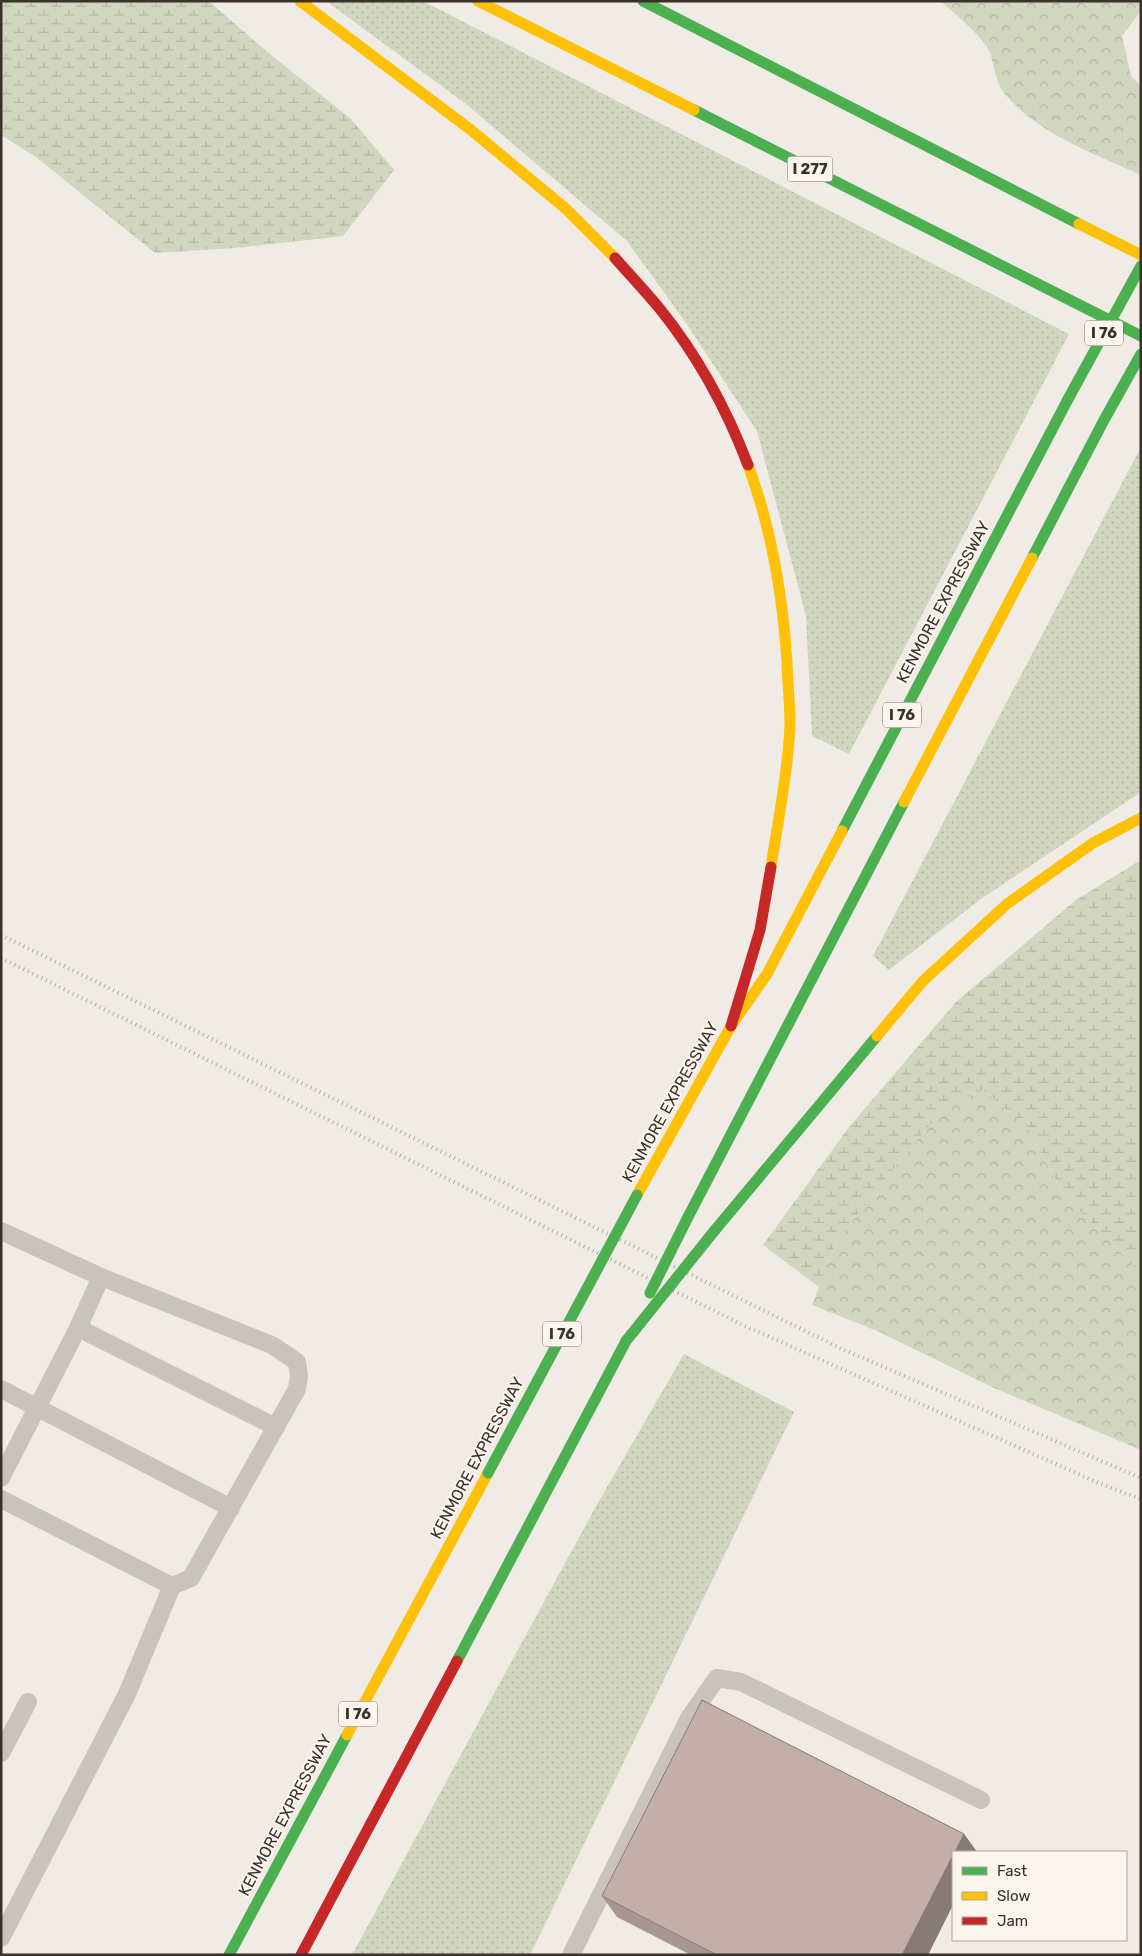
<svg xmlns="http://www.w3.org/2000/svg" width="1142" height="1956" font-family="Rubik,sans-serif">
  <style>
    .grass { fill: url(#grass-dots) }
    .forest { fill: url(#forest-crowns) }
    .wetland { fill: url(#wetland-marsh) }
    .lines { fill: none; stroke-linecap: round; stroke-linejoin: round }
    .lane { stroke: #c9c3be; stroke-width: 18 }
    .fast { stroke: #4caf50; stroke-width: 11 }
    .slow { stroke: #ffc107; stroke-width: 11 }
    .jam { stroke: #c62828; stroke-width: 11 }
    .rail { stroke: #b1aca8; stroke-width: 4; stroke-dasharray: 1 4; stroke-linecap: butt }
    .fast-bridge { stroke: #4caf50; stroke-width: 11 }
    .wall { fill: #a89690 }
    .shaded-wall { fill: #887a75 }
    .building { fill: #c3afa7; stroke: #887a75 }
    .labels { text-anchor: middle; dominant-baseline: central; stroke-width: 4; stroke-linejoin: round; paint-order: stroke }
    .shield { fill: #fbf5ee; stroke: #756b66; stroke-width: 1 }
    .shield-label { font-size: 15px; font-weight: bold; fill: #3b302b }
    .street-label { font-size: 16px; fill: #3b302b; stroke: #fbf5ee }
  </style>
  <defs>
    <pattern id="grass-dots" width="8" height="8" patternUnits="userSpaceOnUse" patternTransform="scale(1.25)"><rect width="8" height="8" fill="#d1d6bf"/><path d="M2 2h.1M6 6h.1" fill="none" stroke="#b4b8a4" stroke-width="1.8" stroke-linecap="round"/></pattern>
    <pattern id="forest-crowns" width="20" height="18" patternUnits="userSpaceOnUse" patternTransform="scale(1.25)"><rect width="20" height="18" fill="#d1d6bf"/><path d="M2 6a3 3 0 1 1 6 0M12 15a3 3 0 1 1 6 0" fill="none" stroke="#b4b8a4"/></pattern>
    <pattern id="wetland-marsh" width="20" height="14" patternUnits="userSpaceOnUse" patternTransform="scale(1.25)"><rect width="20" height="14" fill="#d1d6bf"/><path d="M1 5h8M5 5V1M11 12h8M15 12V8" fill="none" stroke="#b4b8a4"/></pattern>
  </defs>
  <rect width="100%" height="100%" fill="#f0ebe5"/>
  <g class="grass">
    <path d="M 326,1 L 423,1 L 1069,334 L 849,754 L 812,736 L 806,616 L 757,431 L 686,323 L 627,241 L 466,104 Z"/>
    <path d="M 1141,447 L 1141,792 L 981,899 L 889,970 L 873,956 Z"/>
    <path d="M 684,1354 L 794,1412 L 530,1955 L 352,1955 L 595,1508 Z"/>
  </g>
  <g class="forest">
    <path d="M 940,1 L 1141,1 L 1141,11 L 1122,36 L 1131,76 L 1141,86 L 1141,175 C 1093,153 1039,135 1004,93 C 997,85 994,64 990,53 C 986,40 952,10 940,1 Z"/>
    <path d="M 983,1090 L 1027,1127 L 1064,1195 L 1141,1273 L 1141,1450 L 992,1387 L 877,1331 L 812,1305 L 837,1241 L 901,1159 L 945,1107 Z"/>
  </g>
  <g class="wetland">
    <path d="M 1,1 L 209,1 L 265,50 L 351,119 L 394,170 L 343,236 L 235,248 L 155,253 L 36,157 L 1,135 Z"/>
    <path d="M 1141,860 L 1141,1273 L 1064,1195 L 1027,1127 L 983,1090 L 945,1107 L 901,1159 L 837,1241 L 819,1287 L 763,1245 L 849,1127 L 956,1002 L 1076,900 Z"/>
  </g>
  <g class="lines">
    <g class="lane">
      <path d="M 1,1231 L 101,1277 L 78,1328 L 1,1478"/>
      <path d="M 78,1328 L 276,1427"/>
      <path d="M 1,1389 L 231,1508"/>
      <path d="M 1,1499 L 172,1586 L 191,1578 L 297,1389 L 299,1376 L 297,1362 L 272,1345 L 101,1277"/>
      <path d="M 1,1753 L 28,1702"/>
      <path d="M 1,1938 L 127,1694 L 172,1586"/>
      <path d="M 571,1955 L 689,1718 L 717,1678 L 741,1682 L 981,1800"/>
    </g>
    <g class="fast">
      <path d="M 643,1 L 1079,224"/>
      <path d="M 694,110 L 1141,336"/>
      <path d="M 1032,558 L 1104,420 L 1141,354"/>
      <path d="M 842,831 L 1067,401"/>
      <path d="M 688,1217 L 904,802"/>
      <path d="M 715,1230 L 877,1036"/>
      <path d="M 457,1661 L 626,1341"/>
      <path d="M 229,1955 L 347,1735"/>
    </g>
    <g class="slow">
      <path d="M 300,1 L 471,130 L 565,208 L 615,258"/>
      <path d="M 478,1 L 694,110"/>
      <path d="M 1079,224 L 1141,255"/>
      <path d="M 748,465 C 773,533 785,609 788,682 C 789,696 790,710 790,724 C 788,772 778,820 771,867"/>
      <path d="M 904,802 L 1032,558"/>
      <path d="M 877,1036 L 923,981 L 1007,904 L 1093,843 L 1141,818"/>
      <path d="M 637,1195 L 731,1026 L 767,974 L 842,831"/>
      <path d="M 347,1735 L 488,1473"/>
    </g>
    <g class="jam">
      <path d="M 615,258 C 630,275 646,292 660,309 C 697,355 727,410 748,465"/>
      <path d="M 731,1026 L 760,930 L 771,867"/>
      <path d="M 301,1955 L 457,1661"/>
    </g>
    <g class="rail">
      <path d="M 1,935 L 842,1349 L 1141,1478"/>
      <path d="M 1,958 L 745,1326 L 1101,1484 L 1141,1499"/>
    </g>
    <g class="fast-bridge">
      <path d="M 1067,401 L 1141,266"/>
      <path d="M 650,1293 L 688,1217"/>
      <path d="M 626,1341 L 715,1230"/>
      <path d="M 488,1473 L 637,1195"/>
    </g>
  </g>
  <path class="wall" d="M 964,1834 L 977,1852 L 953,1852 L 928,1955 L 691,1955 L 617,1917 L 602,1896 Z"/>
  <g class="shaded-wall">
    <path d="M 964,1834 L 977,1852 L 955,1852 Z"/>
    <path d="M 953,1855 L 953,1905 L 928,1955 L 902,1955 Z"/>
  </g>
  <path class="building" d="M 702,1700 L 964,1834 L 955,1852 L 953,1852 L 953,1855 L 902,1955 L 717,1955 L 602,1896 Z"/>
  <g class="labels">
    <g class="shield">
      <rect x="787.5" y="156.5" width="45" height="25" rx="4"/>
      <rect x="1085" y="320.5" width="38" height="25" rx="4"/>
      <rect x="883" y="702.5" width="38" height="25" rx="4"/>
      <rect x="543" y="1321.5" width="38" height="25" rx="4"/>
      <rect x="339" y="1701.5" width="38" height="25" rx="4"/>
    </g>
    <g class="shield-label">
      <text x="810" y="169">I 277</text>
      <text x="1104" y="333">I 76</text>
      <text x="902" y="715">I 76</text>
      <text x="562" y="1334">I 76</text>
      <text x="358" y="1714">I 76</text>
    </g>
    <g class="street-label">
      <text transform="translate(943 602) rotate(-62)">KENMORE EXPRESSWAY</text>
      <text transform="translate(670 1102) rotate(-61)">KENMORE EXPRESSWAY</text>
      <text transform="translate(477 1458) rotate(-62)">KENMORE EXPRESSWAY</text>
      <text transform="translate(285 1815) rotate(-62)">KENMORE EXPRESSWAY</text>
    </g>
  </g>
  <rect width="1142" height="1956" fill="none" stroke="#3b302b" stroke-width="5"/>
  <rect x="952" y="1851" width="175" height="90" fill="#fbf5ee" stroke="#aea6a0"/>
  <rect x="962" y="1867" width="25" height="8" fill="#4caf50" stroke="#aea6a0"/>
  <text x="997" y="1876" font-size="15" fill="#3b302b">Fast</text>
  <rect x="962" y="1892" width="25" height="8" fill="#ffc107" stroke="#aea6a0"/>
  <text x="997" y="1901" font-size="15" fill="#3b302b">Slow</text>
  <rect x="962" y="1917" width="25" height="8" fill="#c62828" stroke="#aea6a0"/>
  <text x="997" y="1926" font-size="15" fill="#3b302b">Jam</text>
</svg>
